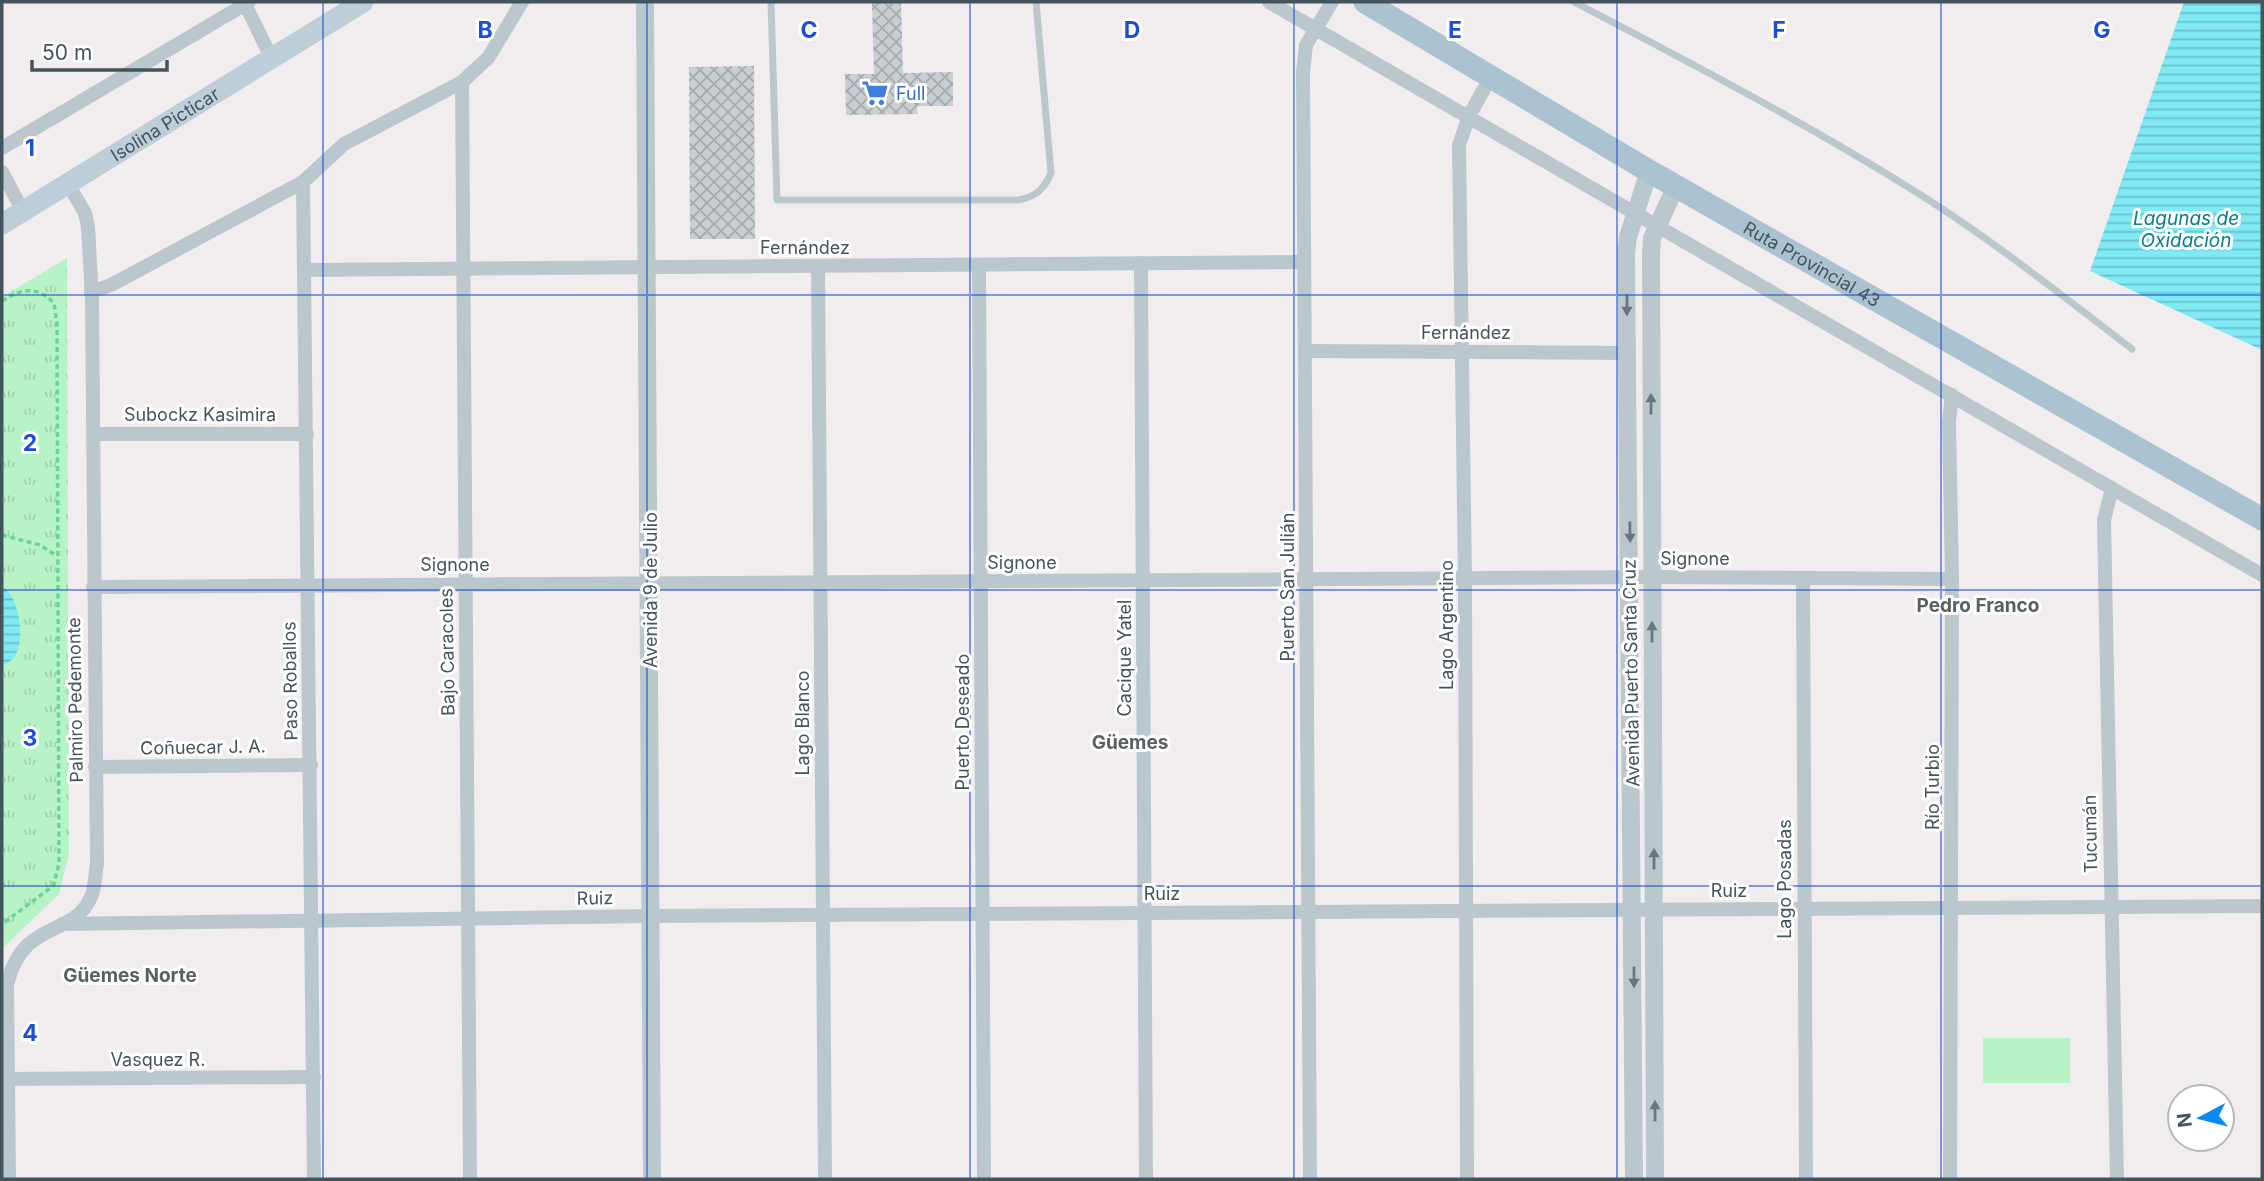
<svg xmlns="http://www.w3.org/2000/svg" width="2264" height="1181" font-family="Inter,sans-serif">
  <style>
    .park { fill: url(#park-tufts) }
    .pitch { fill: #b7f3c7 }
    .water { fill: url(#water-rules) }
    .building { fill: url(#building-cross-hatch) }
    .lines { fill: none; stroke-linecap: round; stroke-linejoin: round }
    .path { stroke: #6cd494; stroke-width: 3.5; stroke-dasharray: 5 3.5; stroke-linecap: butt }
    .service { stroke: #bac8ce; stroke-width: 7 }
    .minor { stroke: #bac8ce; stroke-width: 14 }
    .tertiary { stroke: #bac8ce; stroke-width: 18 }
    .secondary { stroke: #beced9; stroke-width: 21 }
    .primary { stroke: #abc2d0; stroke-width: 23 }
    .oneway { fill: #67777f }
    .grid { fill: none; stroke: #1d4ed8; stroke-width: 2; stroke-opacity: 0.55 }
    .labels { text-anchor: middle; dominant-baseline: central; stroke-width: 6; stroke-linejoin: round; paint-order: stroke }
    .shop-label { font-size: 18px; fill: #366cbe; stroke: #fff; text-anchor: start }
    .street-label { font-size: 18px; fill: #44545d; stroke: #fff }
    .water-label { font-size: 19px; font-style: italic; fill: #04808b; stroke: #fff }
    .neighbourhood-label { font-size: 19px; font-weight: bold; fill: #5a5f63; stroke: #fff }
    .grid-label { font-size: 23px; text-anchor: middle; font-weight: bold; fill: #1d4ed8; stroke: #fff; stroke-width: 6; stroke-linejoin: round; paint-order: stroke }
  </style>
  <defs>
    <pattern id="park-tufts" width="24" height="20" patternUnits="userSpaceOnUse" patternTransform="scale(1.75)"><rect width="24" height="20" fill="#b7f3c7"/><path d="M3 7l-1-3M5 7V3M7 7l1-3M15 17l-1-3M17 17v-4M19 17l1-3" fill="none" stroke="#9fd2ad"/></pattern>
    <pattern id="water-rules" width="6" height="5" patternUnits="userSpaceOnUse" patternTransform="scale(1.75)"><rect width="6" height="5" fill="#80eaf4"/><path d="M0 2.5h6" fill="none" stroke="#6ac0c9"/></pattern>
    <pattern id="building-cross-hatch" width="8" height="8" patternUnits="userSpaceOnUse" patternTransform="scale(1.75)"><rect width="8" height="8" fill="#c9ced3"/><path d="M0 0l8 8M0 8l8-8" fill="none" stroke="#a5aaae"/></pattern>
  </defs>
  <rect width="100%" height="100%" fill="#f1edee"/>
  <path class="park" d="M 67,258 L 69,853 L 59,894 L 2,949 L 2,297 Z"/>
  <rect class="pitch" x="1983" y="1038" width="87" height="45"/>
  <g class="water">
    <path d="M 2184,2 L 2262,2 L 2262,350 L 2090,271 Z"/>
    <path d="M 2,586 C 19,596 26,639 15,656 C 13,660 5,664 2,667 Z"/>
  </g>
  <g class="building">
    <path d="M 872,2 L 901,2 L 903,73 L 953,72 L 953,106 L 917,106 L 918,114 L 846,115 L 845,74 L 874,74 Z"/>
    <path d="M 754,66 L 755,239 L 690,239 L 689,67 Z"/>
  </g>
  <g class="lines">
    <g class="path">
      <path d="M 2,301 C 21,289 36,285 54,303 L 57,324 L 59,864 L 53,886 L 2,924"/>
      <path d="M 2,535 L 40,545 L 57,556"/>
    </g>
    <g class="service">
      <path d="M 771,2 L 777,200 L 1018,200 C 1036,197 1044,189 1051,173 L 1036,2"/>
      <path d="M 1574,2 C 1687,61 1800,120 1908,187 C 1986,235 2059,293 2132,349"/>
    </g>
    <g class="minor">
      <path d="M 1269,2 L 2262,575"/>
      <path d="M 245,4 L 271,57"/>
      <path d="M 462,82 L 470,1179"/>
      <path d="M 2,148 L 249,2"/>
      <path d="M 2,172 L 23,211"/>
      <path d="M 303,182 L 314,1179"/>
      <path d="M 1141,263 L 1146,1179"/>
      <path d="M 979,265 L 984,1179"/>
      <path d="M 818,266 L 825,1179"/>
      <path d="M 305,270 L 1304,262"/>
      <path d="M 91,292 L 111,285 L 303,182 L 344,144 L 462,82 L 488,58 L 522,2"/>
      <path d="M 1305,351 L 1627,353"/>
      <path d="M 93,434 L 307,434"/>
      <path d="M 2112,488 L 2104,520 L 2117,1179"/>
      <path d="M 1803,578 L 1806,1179"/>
      <path d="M 93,587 L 1652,577 L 1952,579"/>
      <path d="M 95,767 L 311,765"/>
      <path d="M 62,924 L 652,916 L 2262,906"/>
      <path d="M 2,1079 L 314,1077"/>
      <path d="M 9,1179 L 7,985 C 23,917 73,939 91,897 C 95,888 95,875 97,864 L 92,298 L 88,227 L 85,213 L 68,184"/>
      <path d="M 1310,1179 L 1303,73 L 1306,45 L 1332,2"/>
      <path d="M 1467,1179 L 1465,580 L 1459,145 L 1469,116 L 1490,78"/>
      <path d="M 1950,1179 L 1952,579 L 1949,421 L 1952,395"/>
    </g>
    <g class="tertiary">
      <path d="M 645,2 L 652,1179"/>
      <path d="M 1634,1179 L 1626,254 L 1628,237 L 1649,171"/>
      <path d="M 1655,1179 L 1651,255 L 1652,238 L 1676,186"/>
    </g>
    <path class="secondary" id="s1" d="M 2,224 L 363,2"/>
    <path class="primary" id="s2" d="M 1365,2 L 1649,171 L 2262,519"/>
  </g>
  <defs><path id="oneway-solid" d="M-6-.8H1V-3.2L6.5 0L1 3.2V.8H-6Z" transform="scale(1.75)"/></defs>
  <g class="oneway">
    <use href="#oneway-solid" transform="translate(1627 305) rotate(90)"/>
    <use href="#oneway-solid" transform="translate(1651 404) rotate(-90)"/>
    <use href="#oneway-solid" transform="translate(1630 532) rotate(89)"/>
    <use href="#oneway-solid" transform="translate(1652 632) rotate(-90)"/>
    <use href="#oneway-solid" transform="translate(1654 859) rotate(-90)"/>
    <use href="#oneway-solid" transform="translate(1634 977) rotate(90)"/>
    <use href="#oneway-solid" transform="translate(1655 1111) rotate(-90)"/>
  </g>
  <path class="grid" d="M 323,2 L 323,1179M 647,2 L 647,1179M 970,2 L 970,1179M 1294,2 L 1294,1179M 1617,2 L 1617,1179M 1941,2 L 1941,1179M 2,295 L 2262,295M 2,590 L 2262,590M 2,886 L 2262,886"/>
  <defs>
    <g id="supermarket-bare" transform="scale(2.1)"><path d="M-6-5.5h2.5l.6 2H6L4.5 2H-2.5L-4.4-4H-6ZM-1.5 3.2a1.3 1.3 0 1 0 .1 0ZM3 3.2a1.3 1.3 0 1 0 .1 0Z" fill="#3f7fe0" stroke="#fff" stroke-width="2.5" paint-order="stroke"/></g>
  </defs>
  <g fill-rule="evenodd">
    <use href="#supermarket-bare" x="875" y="93"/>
  </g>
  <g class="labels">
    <g class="shop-label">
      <text x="896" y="93">Full</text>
    </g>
    <g class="street-label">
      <text stroke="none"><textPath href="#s1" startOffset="191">Isolina Picticar</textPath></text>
      <text x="805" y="247">Fernández</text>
      <text stroke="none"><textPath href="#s2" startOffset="518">Ruta Provincial 43</textPath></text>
      <text x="1466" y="332">Fernández</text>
      <text x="200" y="414">Subockz Kasimira</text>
      <text x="1695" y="558">Signone</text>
      <text x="1022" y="562">Signone</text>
      <text x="455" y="564">Signone</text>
      <text transform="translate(1287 587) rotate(-90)">Puerto San Julián</text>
      <text transform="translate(650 590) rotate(-90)">Avenida 9 de Julio</text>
      <text transform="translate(1446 625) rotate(-90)">Lago Argentino</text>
      <text transform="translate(447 652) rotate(-91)">Bajo Caracoles</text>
      <text transform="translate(1124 658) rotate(-90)">Cacique Yatel</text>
      <text transform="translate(1631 673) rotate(-91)">Avenida Puerto Santa Cruz</text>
      <text transform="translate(290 681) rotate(-91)">Paso Roballos</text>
      <text transform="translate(75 700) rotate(-91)">Palmiro Pedemonte</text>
      <text transform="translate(962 722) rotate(-90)">Puerto Deseado</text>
      <text transform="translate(802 723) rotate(-90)">Lago Blanco</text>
      <text transform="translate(203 747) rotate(-1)">Coñuecar J. A.</text>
      <text transform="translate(1932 787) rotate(-90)">Río Turbio</text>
      <text transform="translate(2090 834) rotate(-91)">Tucumán</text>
      <text transform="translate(1784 879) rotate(-90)">Lago Posadas</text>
      <text x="1729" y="890">Ruiz</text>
      <text x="1162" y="893">Ruiz</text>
      <text transform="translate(595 898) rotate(-1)">Ruiz</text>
      <text x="158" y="1059">Vasquez R.</text>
    </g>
    <g class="water-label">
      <text x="2186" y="218">Lagunas de<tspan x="2186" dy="22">Oxidación</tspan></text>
    </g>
    <g class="neighbourhood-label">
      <text x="1978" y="605">Pedro Franco</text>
      <text x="1130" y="742">Güemes</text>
      <text x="130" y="975">Güemes Norte</text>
    </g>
  </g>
  <g class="grid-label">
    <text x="485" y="38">B</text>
    <text x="809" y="38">C</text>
    <text x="1132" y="38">D</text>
    <text x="1455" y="38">E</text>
    <text x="1779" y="38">F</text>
    <text x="2102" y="38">G</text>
    <text x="30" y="156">1</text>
    <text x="30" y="451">2</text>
    <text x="30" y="746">3</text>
    <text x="30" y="1041">4</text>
  </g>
  <rect width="2264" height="1181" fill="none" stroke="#44545d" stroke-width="7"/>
  <g transform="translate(2201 1118) rotate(263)"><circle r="33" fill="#ffffff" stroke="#b4bbbe" stroke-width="2"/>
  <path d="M0-5L12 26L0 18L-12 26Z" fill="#098af0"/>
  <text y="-10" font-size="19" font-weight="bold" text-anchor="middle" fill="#44545d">N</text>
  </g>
  <path d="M32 60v10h135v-10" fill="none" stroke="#44545d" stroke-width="3.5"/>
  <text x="42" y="60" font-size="21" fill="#44545d" stroke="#ffffff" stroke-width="5" paint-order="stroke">50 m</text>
</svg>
